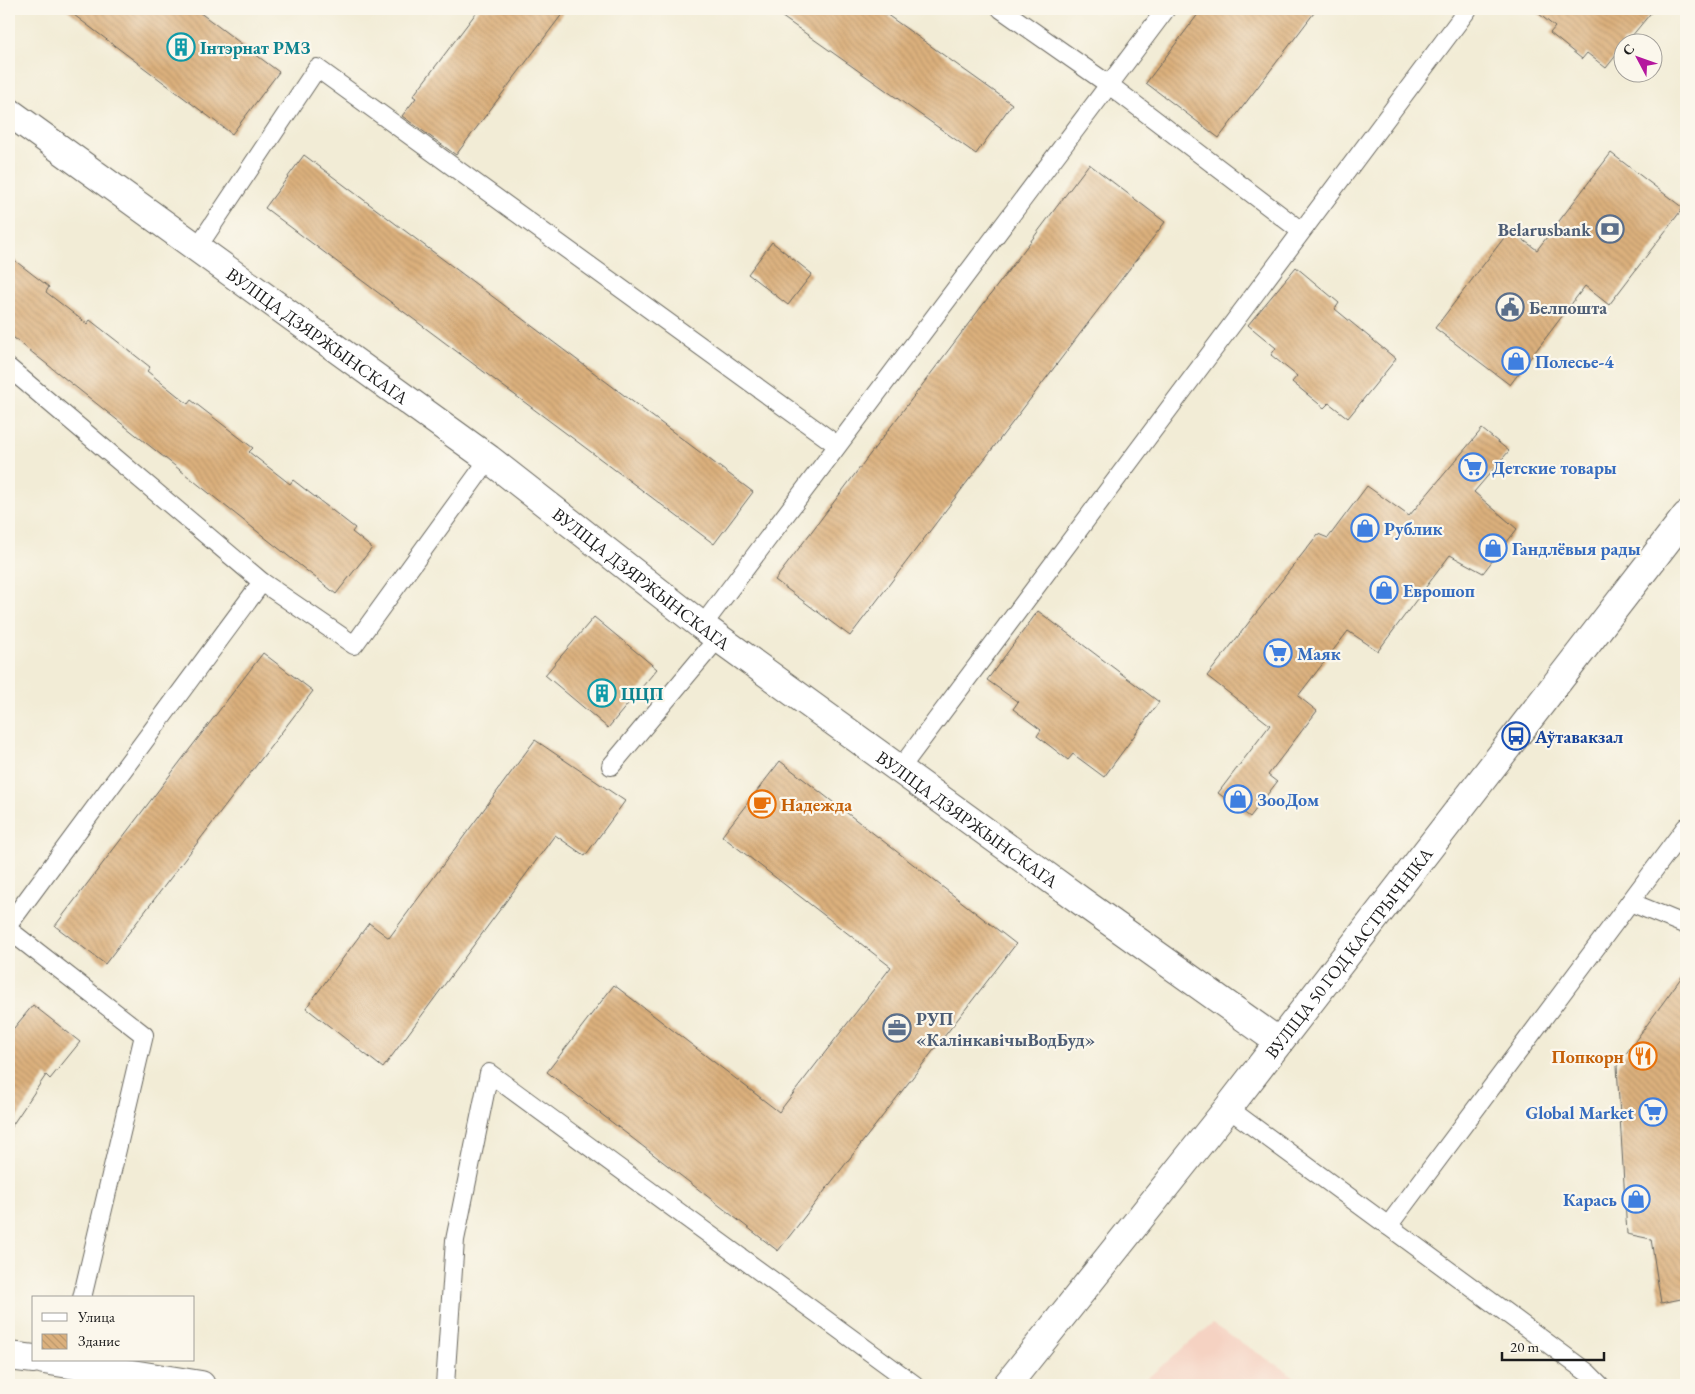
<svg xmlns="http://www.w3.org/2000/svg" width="1695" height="1394" font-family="'EB Garamond',serif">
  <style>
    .built { fill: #f5d2c2 }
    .building { fill: url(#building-back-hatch) }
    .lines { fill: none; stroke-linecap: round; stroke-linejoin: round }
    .lane-casing { stroke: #67655d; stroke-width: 20 }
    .secondary-casing { stroke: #67655d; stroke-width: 30 }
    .lane { stroke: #fff; stroke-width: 18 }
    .secondary { stroke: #fff; stroke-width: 28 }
    .labels { text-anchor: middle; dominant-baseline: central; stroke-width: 4.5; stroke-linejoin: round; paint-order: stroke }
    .culture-label { font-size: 18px; font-weight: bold; fill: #0d838f; stroke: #fbf7ec; text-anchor: start }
    .service-label { font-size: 18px; font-weight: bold; fill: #4e5e75; stroke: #fbf7ec; text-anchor: start }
    .street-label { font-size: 18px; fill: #1c1c1c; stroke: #fbf7ec }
    .shop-label { font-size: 18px; font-weight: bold; fill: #366cbe; stroke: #fbf7ec; text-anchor: start }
    .transit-label { font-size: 18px; font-weight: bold; fill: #164399; stroke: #fbf7ec; text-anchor: start }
    .food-label { font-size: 18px; font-weight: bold; fill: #c56008; stroke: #fbf7ec; text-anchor: start }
  </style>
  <defs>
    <pattern id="building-back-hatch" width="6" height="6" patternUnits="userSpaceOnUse" patternTransform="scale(1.25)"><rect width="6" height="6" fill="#dbb07d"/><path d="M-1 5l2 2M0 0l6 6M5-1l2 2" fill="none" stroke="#bb976b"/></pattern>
  </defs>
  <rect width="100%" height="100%" fill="#fbf7ec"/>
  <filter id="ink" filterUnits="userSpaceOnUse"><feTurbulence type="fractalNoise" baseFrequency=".02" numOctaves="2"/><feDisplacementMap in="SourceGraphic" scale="10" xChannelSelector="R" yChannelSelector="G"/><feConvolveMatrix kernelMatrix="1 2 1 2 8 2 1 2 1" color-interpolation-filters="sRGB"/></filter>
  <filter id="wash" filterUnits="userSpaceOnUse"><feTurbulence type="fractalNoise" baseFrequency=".0096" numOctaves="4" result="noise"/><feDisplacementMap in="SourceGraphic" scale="20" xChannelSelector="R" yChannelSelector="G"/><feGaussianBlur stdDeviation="1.12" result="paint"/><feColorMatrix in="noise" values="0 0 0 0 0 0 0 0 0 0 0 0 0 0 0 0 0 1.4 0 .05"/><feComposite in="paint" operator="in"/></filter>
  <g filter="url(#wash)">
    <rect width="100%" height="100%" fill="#f2ecd6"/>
    <path class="built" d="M 1212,1324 L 1308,1385 L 1139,1385 Z"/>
    <g id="blocks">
      <g class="building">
        <path d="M 66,9 L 195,9 L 279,72 L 232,134 Z"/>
        <path d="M 479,9 L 566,9 L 456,155 L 402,116 L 416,98 L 413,96 Z"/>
        <path d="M 771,9 L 879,9 L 1012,104 L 976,154 Z"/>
        <path d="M 1202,9 L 1317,9 L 1219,138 L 1146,83 Z"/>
        <path d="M 1533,9 L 1654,9 L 1627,42 L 1622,42 L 1622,48 L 1606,68 L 1587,53 L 1582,59 L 1550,33 L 1555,27 Z"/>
        <path d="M 1611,153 L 1683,208 L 1609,305 L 1585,286 L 1510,385 L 1435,328 L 1510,230 L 1537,250 Z"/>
        <path d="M 304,155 L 753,492 L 714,544 L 265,208 Z"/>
        <path d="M 1089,164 L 1165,222 L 850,636 L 775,580 Z"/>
        <path d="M 772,242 L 812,274 L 788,305 L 748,274 Z"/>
        <path d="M 9,256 L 49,287 L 46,292 L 87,324 L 90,320 L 150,367 L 147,371 L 188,404 L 191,400 L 253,448 L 249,452 L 290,484 L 293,480 L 355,528 L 352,532 L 372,548 L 336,594 L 9,334 Z"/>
        <path d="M 1296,267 L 1339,303 L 1335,309 L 1396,359 L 1348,418 L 1329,403 L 1324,408 L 1292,382 L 1297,376 L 1271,355 L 1276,348 L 1248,325 Z"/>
        <path d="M 1482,429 L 1509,451 L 1474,492 L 1517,529 L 1483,573 L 1450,555 L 1378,651 L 1348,631 L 1298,696 L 1317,711 L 1268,775 L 1277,782 L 1250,817 L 1218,793 L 1270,725 L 1207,676 L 1318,534 L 1328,538 L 1367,486 L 1409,516 Z"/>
        <path d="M 1038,611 L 1159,702 L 1104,777 L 1073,754 L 1068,760 L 1037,736 L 1041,730 L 1013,709 L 1018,702 L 987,680 Z"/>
        <path d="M 594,617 L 657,669 L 608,728 L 545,675 Z"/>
        <path d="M 263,653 L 313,691 L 105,964 L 55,926 Z"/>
        <path d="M 535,740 L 625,801 L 585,856 L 555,835 L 383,1068 L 306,1008 L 369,923 L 389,938 Z"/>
        <path d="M 780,761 L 1016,944 L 778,1251 L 547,1072 L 614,985 L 779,1112 L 891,967 L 722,836 Z"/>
        <path d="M 1686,971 L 1686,1298 L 1661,1303 L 1651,1239 L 1627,1234 L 1617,1066 Z"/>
        <path d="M 33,1005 L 80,1042 L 50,1079 L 46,1075 L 9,1130 L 9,1034 Z"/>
      </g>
    </g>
  </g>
  <g filter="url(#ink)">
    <use href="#blocks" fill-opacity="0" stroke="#67655d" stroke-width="1"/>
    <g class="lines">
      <g class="lane-casing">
        <g id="lane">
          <path d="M 1001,9 L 1108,84 L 1301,231"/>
          <path d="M 197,248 L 317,68 L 837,445"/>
          <path d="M 9,368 L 262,582 L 354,645 L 489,459"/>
          <path d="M 702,626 L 1166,9"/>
          <path d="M 611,766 L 718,638"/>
          <path d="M 899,770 L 1468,9"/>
          <path d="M 1630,902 L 1686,925"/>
          <path d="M 9,924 L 262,582"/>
          <path d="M 9,930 L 144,1035 L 82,1298"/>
          <path d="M 1228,1108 L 1588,1373 L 1600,1385"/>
          <path d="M 1388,1226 L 1686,827"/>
          <path d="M 445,1385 L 455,1240 L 489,1073 L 915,1385"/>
        </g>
      </g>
      <g class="secondary-casing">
        <g id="secondary">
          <path id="s1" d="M 9,112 L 489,459 L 702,626 L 1088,906 L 1279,1042"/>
          <path d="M 9,1356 L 34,1359"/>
          <path d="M 44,1360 L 201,1385"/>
          <path id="s2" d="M 1007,1385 L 1228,1108 L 1686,516"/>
        </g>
      </g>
      <use href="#lane" class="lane"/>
      <use href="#secondary" class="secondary"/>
    </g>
  </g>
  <defs>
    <g id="building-ring" transform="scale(1.4375)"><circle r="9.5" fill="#fbf7ec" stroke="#0f9aa8" stroke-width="1.5"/><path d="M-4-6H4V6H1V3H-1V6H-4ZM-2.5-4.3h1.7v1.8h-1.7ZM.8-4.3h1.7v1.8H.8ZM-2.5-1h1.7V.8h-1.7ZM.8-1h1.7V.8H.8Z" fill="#0f9aa8"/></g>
    <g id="bank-ring" transform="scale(1.4375)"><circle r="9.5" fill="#fbf7ec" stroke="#5c6f8a" stroke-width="1.5"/><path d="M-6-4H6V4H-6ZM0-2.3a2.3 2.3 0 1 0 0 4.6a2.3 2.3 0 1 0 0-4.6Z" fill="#5c6f8a"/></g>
    <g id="civic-ring" transform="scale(1.4375)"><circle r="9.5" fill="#fbf7ec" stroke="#5c6f8a" stroke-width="1.5"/><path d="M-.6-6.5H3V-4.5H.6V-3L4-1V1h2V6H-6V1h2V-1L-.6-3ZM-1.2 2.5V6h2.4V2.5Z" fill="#5c6f8a"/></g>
    <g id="shop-ring" transform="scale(1.4375)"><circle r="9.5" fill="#fbf7ec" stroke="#3f7fe0" stroke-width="1.5"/><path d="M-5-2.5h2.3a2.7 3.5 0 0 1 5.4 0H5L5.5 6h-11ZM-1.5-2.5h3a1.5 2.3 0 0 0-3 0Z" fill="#3f7fe0"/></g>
    <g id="supermarket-ring" transform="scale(1.4375)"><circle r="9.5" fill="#fbf7ec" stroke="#3f7fe0" stroke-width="1.5"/><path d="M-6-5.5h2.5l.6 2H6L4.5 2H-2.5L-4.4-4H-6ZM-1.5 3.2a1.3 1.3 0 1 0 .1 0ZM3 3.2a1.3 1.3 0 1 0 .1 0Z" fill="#3f7fe0"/></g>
    <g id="bus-ring" transform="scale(1.4375)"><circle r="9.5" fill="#fbf7ec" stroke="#1a4fb4" stroke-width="1.5"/><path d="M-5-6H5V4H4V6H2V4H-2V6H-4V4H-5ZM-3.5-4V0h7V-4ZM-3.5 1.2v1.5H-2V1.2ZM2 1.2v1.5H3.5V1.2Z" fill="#1a4fb4"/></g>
    <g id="cafe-ring" transform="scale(1.4375)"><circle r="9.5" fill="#fbf7ec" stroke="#e8710a" stroke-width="1.5"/><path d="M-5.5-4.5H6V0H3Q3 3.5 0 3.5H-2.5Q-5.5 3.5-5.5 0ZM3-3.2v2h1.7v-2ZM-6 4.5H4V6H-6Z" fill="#e8710a"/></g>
    <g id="office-ring" transform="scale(1.4375)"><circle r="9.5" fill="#fbf7ec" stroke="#5c6f8a" stroke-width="1.5"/><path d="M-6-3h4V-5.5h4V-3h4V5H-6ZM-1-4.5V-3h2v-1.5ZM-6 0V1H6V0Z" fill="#5c6f8a"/></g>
    <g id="restaurant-ring" transform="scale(1.4375)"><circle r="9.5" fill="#fbf7ec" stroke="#e8710a" stroke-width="1.5"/><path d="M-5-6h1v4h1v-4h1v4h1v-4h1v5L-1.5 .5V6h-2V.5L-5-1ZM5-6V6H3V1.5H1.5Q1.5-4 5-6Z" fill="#e8710a"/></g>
  </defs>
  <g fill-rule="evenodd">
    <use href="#building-ring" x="181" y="47"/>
    <use href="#bank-ring" x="1610" y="229"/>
    <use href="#civic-ring" x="1510" y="307"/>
    <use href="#shop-ring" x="1516" y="361"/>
    <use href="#supermarket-ring" x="1473" y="467"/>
    <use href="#shop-ring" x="1365" y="528"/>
    <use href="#shop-ring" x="1493" y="548"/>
    <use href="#shop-ring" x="1384" y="590"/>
    <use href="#supermarket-ring" x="1278" y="653"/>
    <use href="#building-ring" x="602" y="693"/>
    <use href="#bus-ring" x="1516" y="736"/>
    <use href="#shop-ring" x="1238" y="799"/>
    <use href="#cafe-ring" x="762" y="804"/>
    <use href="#office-ring" x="897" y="1028"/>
    <use href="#restaurant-ring" x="1643" y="1056"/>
    <use href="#supermarket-ring" x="1653" y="1112"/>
    <use href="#shop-ring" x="1636" y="1199"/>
  </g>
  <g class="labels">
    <g class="culture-label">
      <text x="200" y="47">Інтэрнат РМЗ</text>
      <text x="621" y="693">ЦЦП</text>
    </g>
    <g class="service-label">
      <text x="1591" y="229" text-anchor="end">Belarusbank</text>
      <text x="1529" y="307">Белпошта</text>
      <text x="916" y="1018">РУП<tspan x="916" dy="21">«КалінкавічыВодБуд»</tspan></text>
    </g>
    <g class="street-label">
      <text stroke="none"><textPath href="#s1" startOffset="381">ВУЛІЦА ДЗЯРЖЫНСКАГА</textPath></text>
      <text stroke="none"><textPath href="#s1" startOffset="786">ВУЛІЦА ДЗЯРЖЫНСКАГА</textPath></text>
      <text stroke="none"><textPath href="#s1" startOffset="1191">ВУЛІЦА ДЗЯРЖЫНСКАГА</textPath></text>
      <text stroke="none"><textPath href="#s2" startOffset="551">ВУЛІЦА 50 ГОД КАСТРЫЧНІКА</textPath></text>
    </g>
    <g class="shop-label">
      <text x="1535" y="361">Полесье-4</text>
      <text x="1492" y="467">Детские товары</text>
      <text x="1384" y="528">Рублик</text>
      <text x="1512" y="548">Гандлёвыя рады</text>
      <text x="1403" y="590">Еврошоп</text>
      <text x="1297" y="653">Маяк</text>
      <text x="1257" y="799">ЗооДом</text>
      <text x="1634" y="1112" text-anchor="end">Globаl Market</text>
      <text x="1617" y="1199" text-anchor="end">Карась</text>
    </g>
    <g class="transit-label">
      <text x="1535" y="736">Аўтавакзал</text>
    </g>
    <g class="food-label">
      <text x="781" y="804">Надежда</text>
      <text x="1624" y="1056" text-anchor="end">Попкорн</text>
    </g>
  </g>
  <rect width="1695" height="1394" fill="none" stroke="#fbf7ec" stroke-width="30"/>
  <rect x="32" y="1296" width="162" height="65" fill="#fbf7ec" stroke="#a29f99"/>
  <rect x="42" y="1313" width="25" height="8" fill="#ffffff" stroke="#a29f99"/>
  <text x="78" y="1322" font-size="15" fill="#1c1c1c">Улица</text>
  <rect x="42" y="1334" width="25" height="15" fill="url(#building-back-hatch)" stroke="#a29f99"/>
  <text x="78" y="1346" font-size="15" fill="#1c1c1c">Здание</text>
  <g transform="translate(1638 58) rotate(311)"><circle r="24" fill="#fbf7ec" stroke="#a29f99"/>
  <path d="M0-4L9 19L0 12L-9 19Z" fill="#b5179e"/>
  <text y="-8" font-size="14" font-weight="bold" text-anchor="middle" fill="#1c1c1c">С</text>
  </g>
  <path d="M1502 1352v8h102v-8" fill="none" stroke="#1c1c1c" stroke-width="2.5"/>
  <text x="1510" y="1352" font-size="15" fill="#1c1c1c" stroke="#fbf7ec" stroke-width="4" paint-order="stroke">20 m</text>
</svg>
